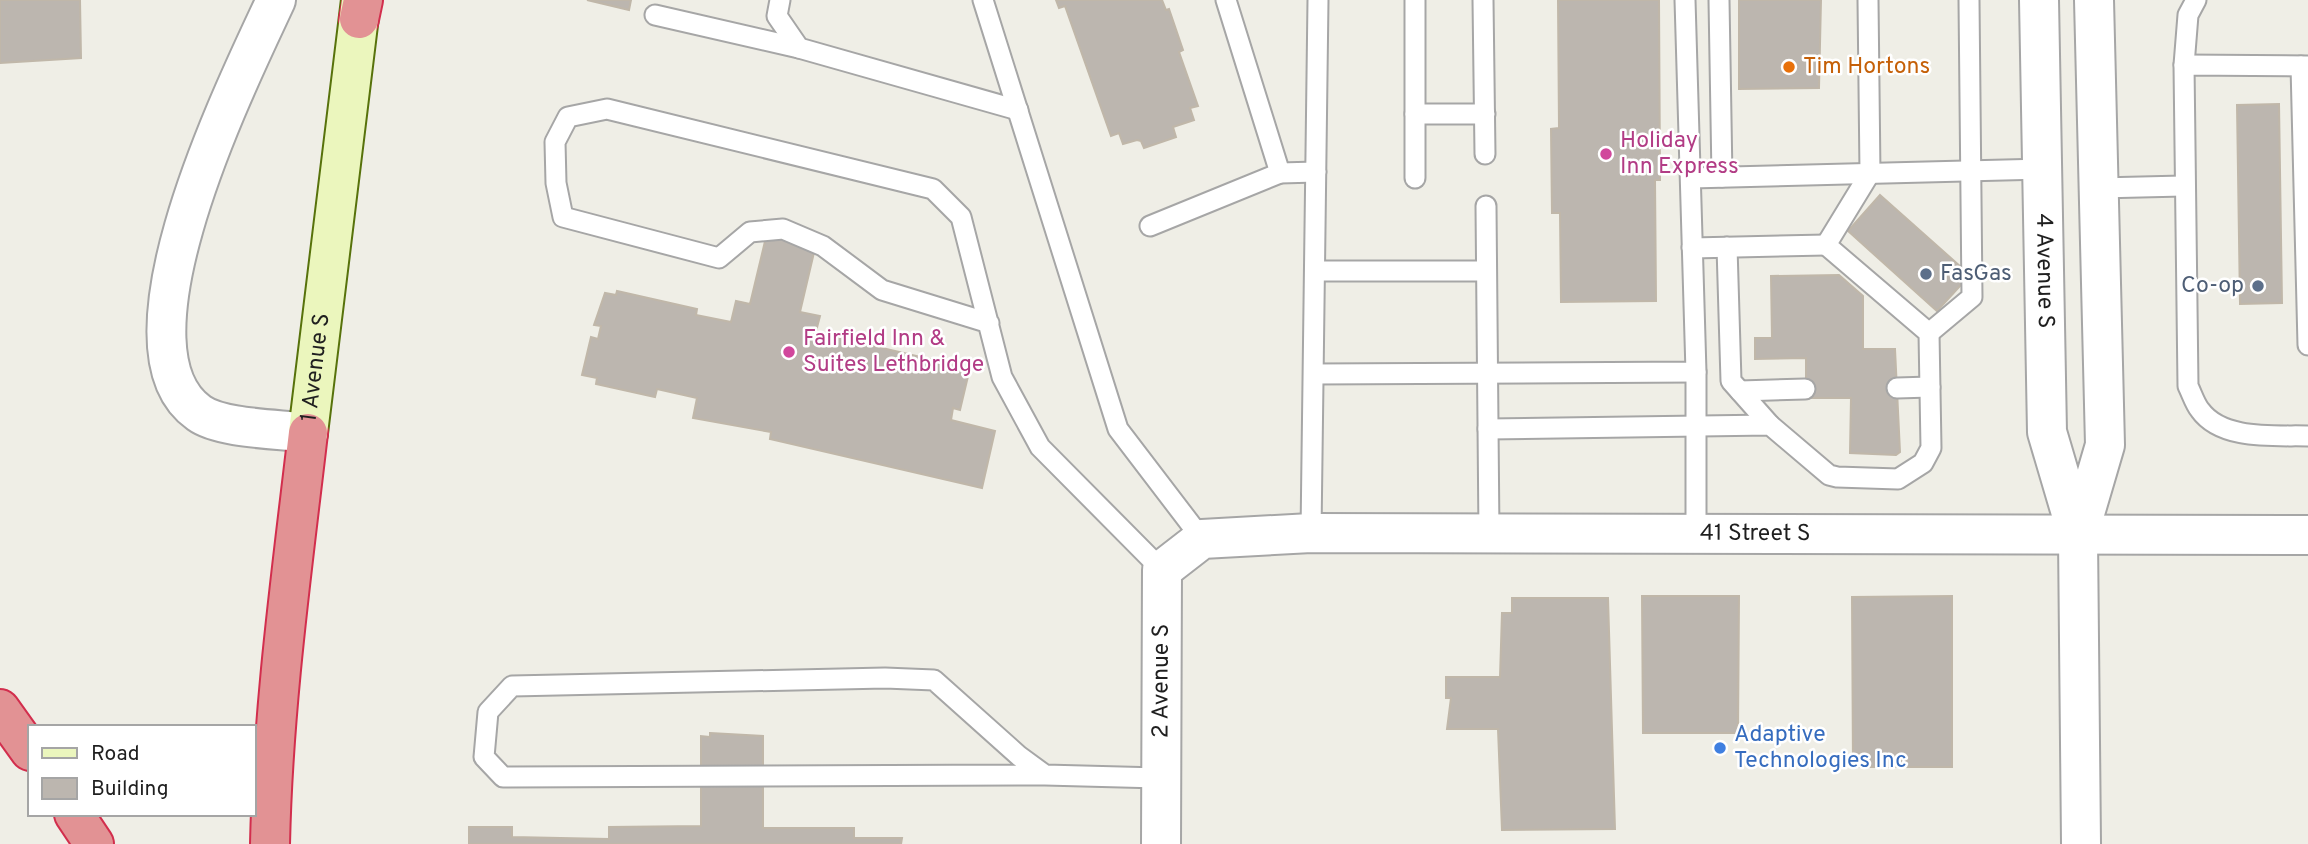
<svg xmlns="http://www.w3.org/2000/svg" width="2308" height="844" font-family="Overpass,sans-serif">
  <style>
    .building { fill: #bcb6af; stroke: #c0b7a9; stroke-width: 2 }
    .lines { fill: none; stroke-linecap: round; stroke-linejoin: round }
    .lane-casing { stroke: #a6a6a6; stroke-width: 23 }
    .street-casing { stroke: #a6a6a6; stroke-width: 42 }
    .secondary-casing { stroke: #57720b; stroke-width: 42 }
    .highway-casing { stroke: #d22e4d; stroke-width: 42 }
    .lane { stroke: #fff; stroke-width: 19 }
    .street { stroke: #fff; stroke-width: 38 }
    .secondary { stroke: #ebf6bd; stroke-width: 38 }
    .highway { stroke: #e29294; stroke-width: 38 }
    .food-dot { fill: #e8710a; stroke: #fff; stroke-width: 2.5 }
    .hotel-dot { fill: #d1479c; stroke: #fff; stroke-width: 2.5 }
    .service-dot { fill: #5c6f8a; stroke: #fff; stroke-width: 2.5 }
    .shop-dot { fill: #3f7fe0; stroke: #fff; stroke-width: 2.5 }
    .labels { text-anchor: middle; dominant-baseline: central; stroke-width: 5; stroke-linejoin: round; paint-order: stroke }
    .food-label { font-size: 23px; fill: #c56008; stroke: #fff; text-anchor: start }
    .hotel-label { font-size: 23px; fill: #b23c85; stroke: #fff; text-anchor: start }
    .street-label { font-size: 23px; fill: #1f1f1f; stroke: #fff }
    .service-label { font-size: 23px; fill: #4e5e75; stroke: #fff; text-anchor: start }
    .shop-label { font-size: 23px; fill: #366cbe; stroke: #fff; text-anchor: start }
  </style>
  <rect width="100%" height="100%" fill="#efeee6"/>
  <g class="building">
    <path d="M 0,0 L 80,0 L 81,58 L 0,63 Z"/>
    <path d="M 587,0 L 631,0 L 629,10 Z"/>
    <path d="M 1056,0 L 1162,0 L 1166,10 L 1169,9 L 1183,50 L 1179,52 L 1198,106 L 1190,108 L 1194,120 L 1173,127 L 1176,137 L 1144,148 L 1141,141 L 1137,140 L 1123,144 L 1119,133 L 1111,136 L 1065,6 L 1059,8 Z"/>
    <path d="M 1558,0 L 1659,0 L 1660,180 L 1655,180 L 1656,301 L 1561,302 L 1560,213 L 1552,213 L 1551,129 L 1559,128 Z"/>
    <path d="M 1739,0 L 1821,0 L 1819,88 L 1739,89 Z"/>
    <path d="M 2279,104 L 2282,303 L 2240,304 L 2237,105 Z"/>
    <path d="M 1880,195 L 1970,275 L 1937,311 L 1848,231 Z"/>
    <path d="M 767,233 L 816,244 L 800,312 L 820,316 L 814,339 L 834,344 L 835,337 L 955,365 L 954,369 L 969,372 L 960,410 L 953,408 L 951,420 L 995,431 L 982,488 L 770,439 L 771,432 L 693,418 L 697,398 L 657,389 L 655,397 L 596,384 L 597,378 L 582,375 L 591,337 L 598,339 L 601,326 L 594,325 L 605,293 L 616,295 L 617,291 L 697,309 L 696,315 L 731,322 L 736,301 L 750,304 Z"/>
    <path d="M 1839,275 L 1863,296 L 1863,349 L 1895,349 L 1900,452 L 1896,455 L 1850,453 L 1851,398 L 1806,398 L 1806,358 L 1755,359 L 1755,338 L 1772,338 L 1771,276 Z"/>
    <path d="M 1642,596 L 1739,596 L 1738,733 L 1643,733 Z"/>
    <path d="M 1952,596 L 1952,767 L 1853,767 L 1852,597 Z"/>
    <path d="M 1512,598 L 1608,598 L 1615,829 L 1502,830 L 1498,729 L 1447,729 L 1451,698 L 1446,698 L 1446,677 L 1500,677 L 1502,613 L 1512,613 Z"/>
    <path d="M 710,733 L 763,736 L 763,828 L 854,828 L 854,838 L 902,838 L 901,844 L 469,844 L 469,827 L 512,827 L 512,837 L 609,839 L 609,827 L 701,826 L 701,736 L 710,737 Z"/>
  </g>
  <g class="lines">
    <g class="lane-casing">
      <g id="lane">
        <path d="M 780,0 L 777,16 L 799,48 L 1018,110"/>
        <path d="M 983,0 L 1118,429 L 1202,539"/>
        <path d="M 1415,0 L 1415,114 L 1485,114"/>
        <path d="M 1483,0 L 1485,154"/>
        <path d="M 1719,0 L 1722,177"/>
        <path d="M 655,15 L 799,48"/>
        <path d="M 2184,65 L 2188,15 L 2196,0"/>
        <path d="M 2301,66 L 2308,345"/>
        <path d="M 2308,66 L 2184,65 L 2188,386 C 2192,394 2195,404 2200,410 C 2222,441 2276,435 2308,436"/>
        <path d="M 1280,173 L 1316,172"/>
        <path d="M 1415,178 L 1415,114"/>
        <path d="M 1691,178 L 2042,169"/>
        <path d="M 2099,188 L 2183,186"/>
        <path d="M 1486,206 L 1489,534"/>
        <path d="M 1150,226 L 1280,173 L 1226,0"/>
        <path d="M 1727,247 L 1731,381 L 1770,425"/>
        <path d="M 1692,248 L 1826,245"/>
        <path d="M 1315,271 L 1486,271"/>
        <path d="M 989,323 L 882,290 L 823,246 L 783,229 L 750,232 L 719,258 L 563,217 L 556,183 L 555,142 L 568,117 L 607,109 L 933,189 L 961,217 L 1002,377 L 1040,447 L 1162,570"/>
        <path d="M 1929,333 L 1972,297 L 1969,0"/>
        <path d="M 1696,372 L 1696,535"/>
        <path d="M 1314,374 L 1696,372 L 1685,0"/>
        <path d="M 1897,388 L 1930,387"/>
        <path d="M 1740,391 L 1805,389"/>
        <path d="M 1488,429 L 1770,425 L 1829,475 L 1837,477 L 1898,479 L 1923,463 L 1931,448 L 1929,333 L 1826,245 L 1870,173 L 1868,0"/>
        <path d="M 1311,533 L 1318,0"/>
        <path d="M 1045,775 L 503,777 L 484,757 L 488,712 L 512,686 L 885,678 L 934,680 L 1019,756 L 1045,775 L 1159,778"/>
      </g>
    </g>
    <g class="street-casing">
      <g id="street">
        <path d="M 276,0 C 240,78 105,347 199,413 C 221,429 280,429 308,433"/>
        <path id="s1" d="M 2039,0 L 2047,432 L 2078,537 L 2081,844"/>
        <path d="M 2078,537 L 2105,445 L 2094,0"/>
        <path id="s2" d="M 1161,844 L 1162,570 L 1202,539 L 1311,533 L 2308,535"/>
      </g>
    </g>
    <g class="secondary-casing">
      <g id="secondary">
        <path id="s3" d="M 308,433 L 361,0"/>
      </g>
    </g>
    <g class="highway-casing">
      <g id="highway">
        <path d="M 359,19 L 363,0"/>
        <path d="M 0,709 L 30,751"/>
        <path d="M 74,814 L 94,844"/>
        <path d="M 270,844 C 273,706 292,570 308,433"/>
      </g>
    </g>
    <use href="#lane" class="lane"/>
    <use href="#street" class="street"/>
    <use href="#secondary" class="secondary"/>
    <use href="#highway" class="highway"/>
  </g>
  <circle class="food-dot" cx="1789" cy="67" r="7"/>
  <g class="hotel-dot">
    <circle cx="1606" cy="154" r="7"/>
    <circle cx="789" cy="352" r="7"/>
  </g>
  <g class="service-dot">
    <circle cx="1926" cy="274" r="7"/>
    <circle cx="2258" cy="286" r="7"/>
  </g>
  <circle class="shop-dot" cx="1720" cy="748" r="7"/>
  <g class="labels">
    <g class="food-label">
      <text x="1803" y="67">Tim Hortons</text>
    </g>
    <g class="hotel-label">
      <text x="1620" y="141">Holiday<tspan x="1620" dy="26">Inn Express</tspan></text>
      <text x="803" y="339">Fairfield Inn &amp;<tspan x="803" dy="26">Suites Lethbridge</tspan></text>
    </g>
    <g class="street-label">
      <text stroke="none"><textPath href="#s1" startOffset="271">4 Avenue S</textPath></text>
      <text stroke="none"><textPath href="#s3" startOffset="66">1 Avenue S</textPath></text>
      <text stroke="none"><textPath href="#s2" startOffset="878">41 Street S</textPath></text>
      <text stroke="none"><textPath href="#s2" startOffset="163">2 Avenue S</textPath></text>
    </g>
    <g class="service-label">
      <text x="1940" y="274">FasGas</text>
      <text x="2244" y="286" text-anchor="end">Co-op</text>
    </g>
    <g class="shop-label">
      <text x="1734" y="735">Adaptive<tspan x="1734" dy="26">Technologies Inc</tspan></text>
    </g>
  </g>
  <rect x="28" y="725" width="228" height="91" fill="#ffffff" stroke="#a5a5a5" stroke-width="2"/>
  <rect x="42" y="748" width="35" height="10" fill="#ebf6bd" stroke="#a5a5a5" stroke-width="2"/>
  <text x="91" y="760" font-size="21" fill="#1f1f1f">Road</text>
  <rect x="42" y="778" width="35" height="21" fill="#bcb6af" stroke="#a5a5a5" stroke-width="2"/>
  <text x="91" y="795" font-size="21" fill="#1f1f1f">Building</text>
</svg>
